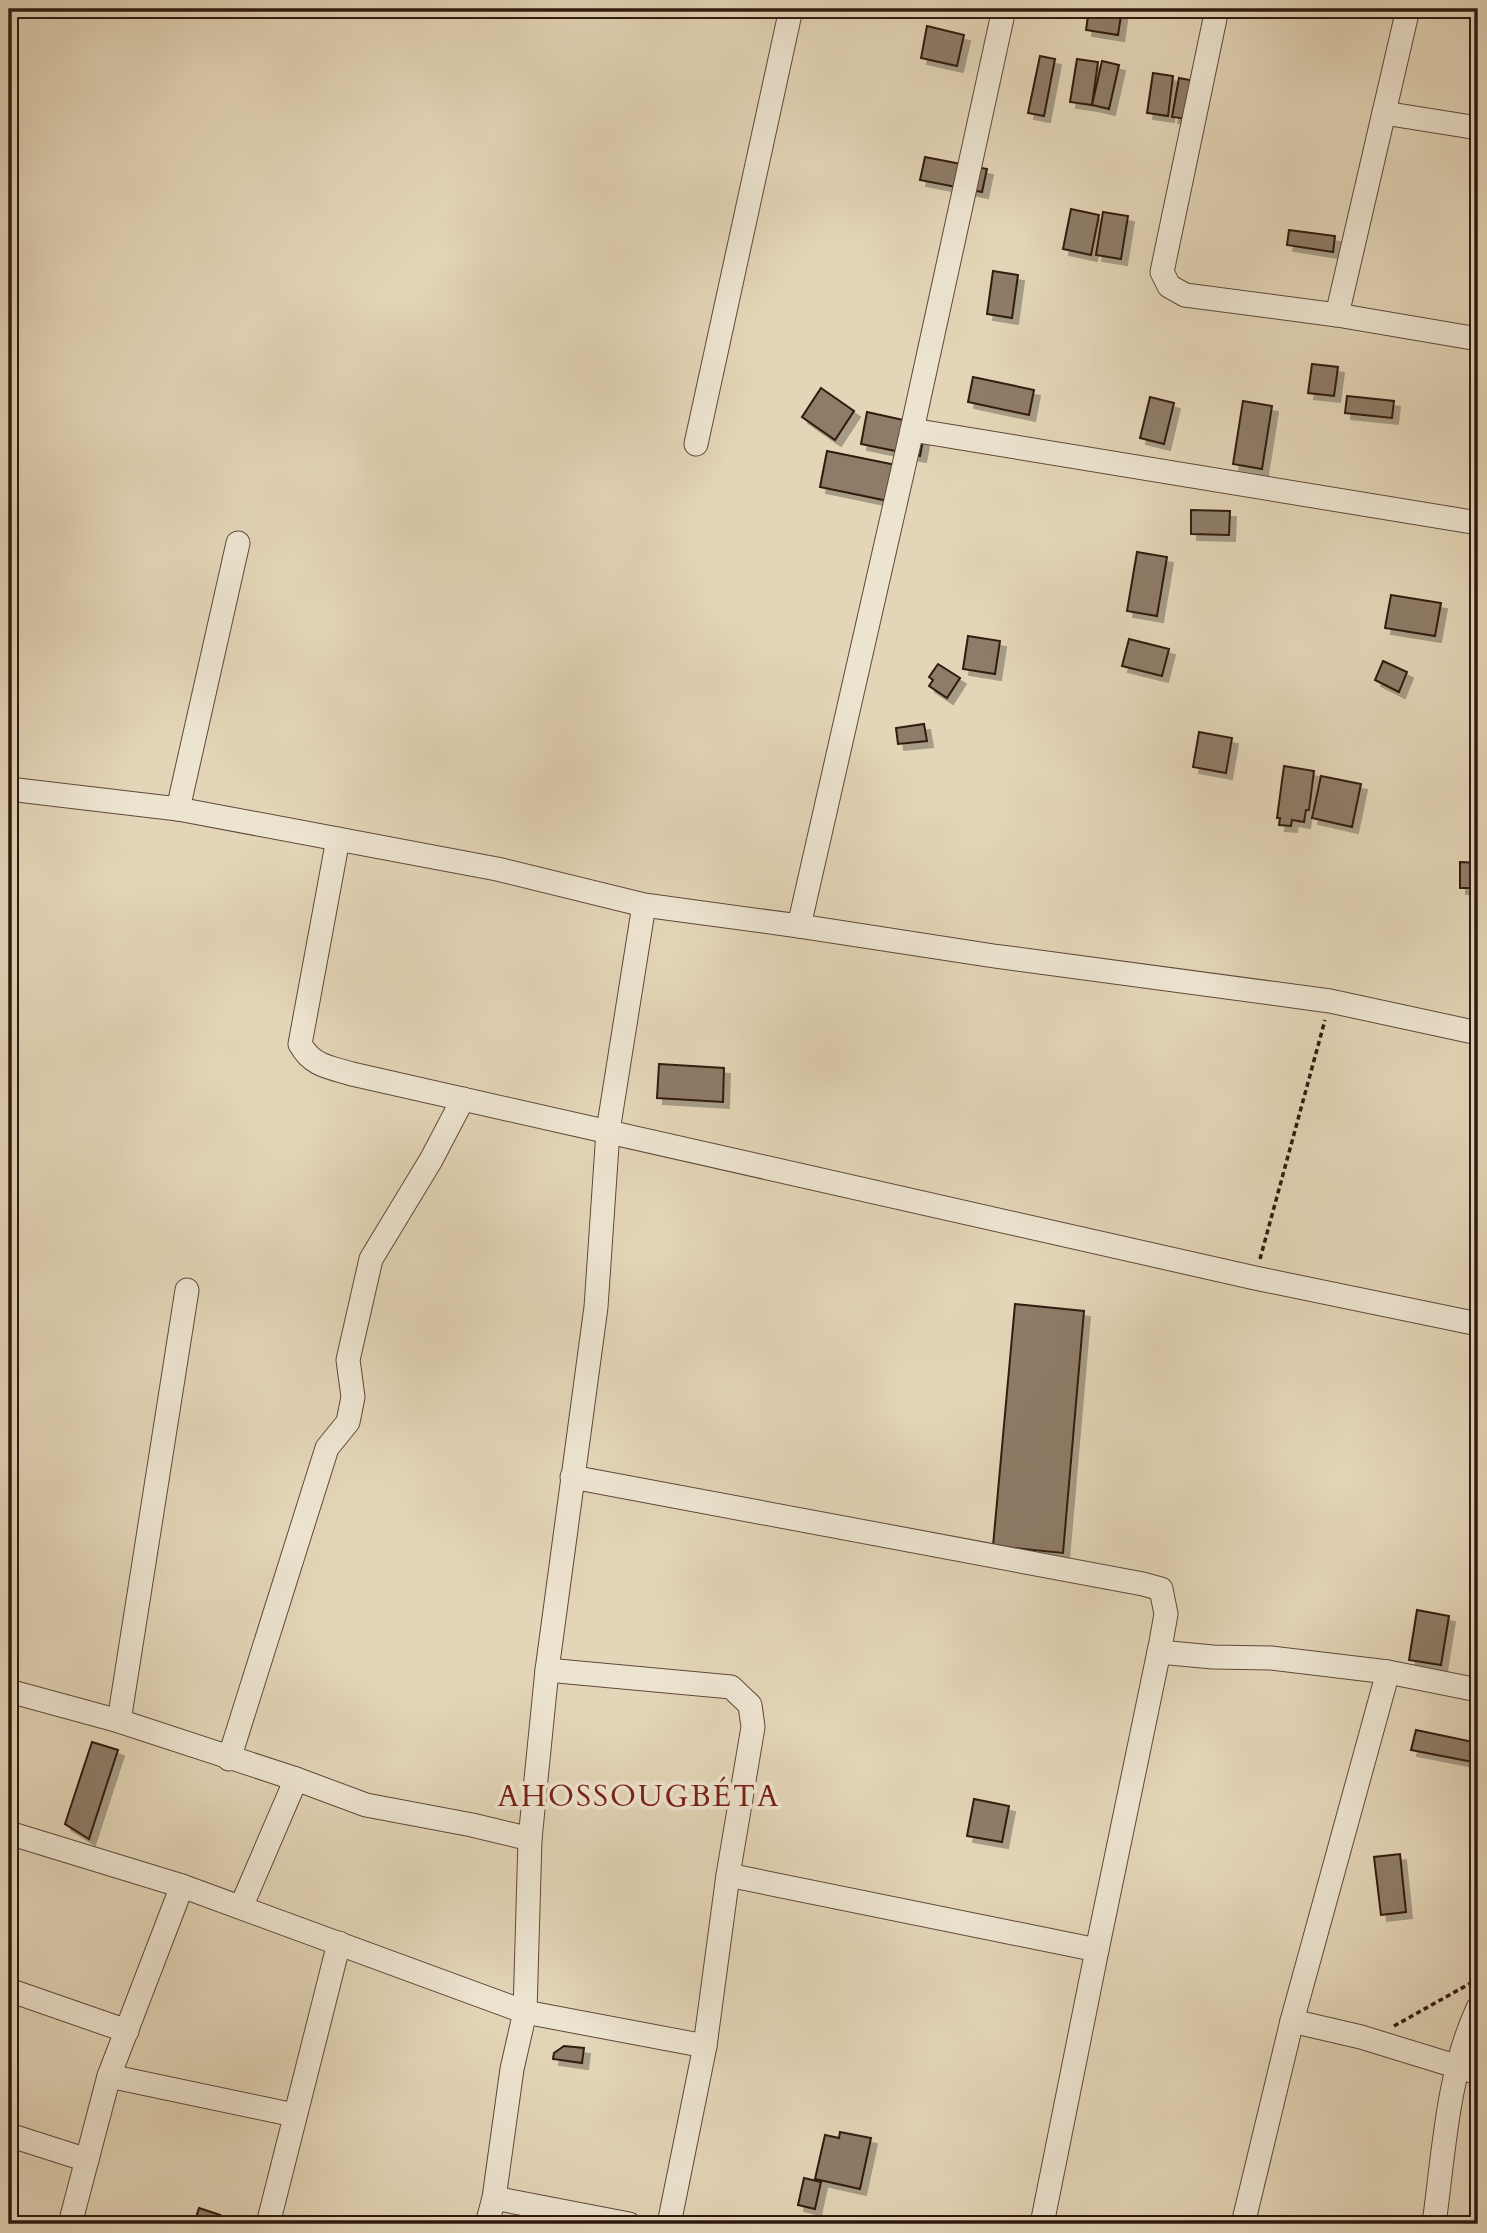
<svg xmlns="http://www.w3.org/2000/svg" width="1487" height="2233" font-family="Cardo,serif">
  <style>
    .building { fill: #8e7b67; stroke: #311a10; stroke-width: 2; filter: url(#shadow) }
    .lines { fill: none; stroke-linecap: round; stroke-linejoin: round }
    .minor-casing { stroke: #5e493a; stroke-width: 25 }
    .path { stroke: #311a10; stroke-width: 3.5; stroke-dasharray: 5 3.5; stroke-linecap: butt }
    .minor { stroke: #ede4d0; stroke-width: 23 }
    .labels { text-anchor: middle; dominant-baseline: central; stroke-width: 7; stroke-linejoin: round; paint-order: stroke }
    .quarter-label { font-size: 30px; letter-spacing: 2px; fill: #7a1f14; stroke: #ede4d0 }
  </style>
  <defs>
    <filter id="shadow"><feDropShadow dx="6" dy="6" stdDeviation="0" flood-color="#0004"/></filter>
  </defs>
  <rect width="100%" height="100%" fill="#e3d5b7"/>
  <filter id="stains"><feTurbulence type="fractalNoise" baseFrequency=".00286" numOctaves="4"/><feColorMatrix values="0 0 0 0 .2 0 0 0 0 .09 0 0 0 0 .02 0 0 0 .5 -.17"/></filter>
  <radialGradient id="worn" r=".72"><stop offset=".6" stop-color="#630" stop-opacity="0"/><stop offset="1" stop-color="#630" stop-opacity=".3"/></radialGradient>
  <g class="building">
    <path d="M 1089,9 L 1122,9 L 1118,35 L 1086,30 Z"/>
    <path d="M 927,26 L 964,35 L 957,66 L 921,58 Z"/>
    <path d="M 1040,56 L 1055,59 L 1044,116 L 1028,113 Z"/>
    <path d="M 1077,59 L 1098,62 L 1092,105 L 1070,102 Z"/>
    <path d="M 1102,61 L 1119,65 L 1109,109 L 1092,105 Z"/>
    <path d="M 1153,73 L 1173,76 L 1168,116 L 1147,113 Z"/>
    <path d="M 1179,78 L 1195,81 L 1188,119 L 1172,117 Z"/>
    <path d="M 925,157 L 987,169 L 982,192 L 920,180 Z"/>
    <path d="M 1071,209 L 1099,215 L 1091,255 L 1063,249 Z"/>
    <path d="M 1103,212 L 1128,216 L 1121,259 L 1096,255 Z"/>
    <path d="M 1289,230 L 1335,236 L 1333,252 L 1287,245 Z"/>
    <path d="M 993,271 L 1018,275 L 1012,318 L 987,314 Z"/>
    <path d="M 1312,364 L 1338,367 L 1334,396 L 1308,393 Z"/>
    <path d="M 973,377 L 1034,390 L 1029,415 L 968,402 Z"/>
    <path d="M 821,388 L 854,411 L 835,440 L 802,417 Z"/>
    <path d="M 1347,396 L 1394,401 L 1392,418 L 1345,413 Z"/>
    <path d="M 1150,397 L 1174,403 L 1164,444 L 1140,438 Z"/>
    <path d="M 1243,401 L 1272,406 L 1262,469 L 1233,464 Z"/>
    <path d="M 867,412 L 926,425 L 920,456 L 861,444 Z"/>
    <path d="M 827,451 L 896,465 L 888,501 L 820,487 Z"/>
    <path d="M 1191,510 L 1230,511 L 1229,535 L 1191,534 Z"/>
    <path d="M 1137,552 L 1167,557 L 1157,616 L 1127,611 Z"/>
    <path d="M 1391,595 L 1441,603 L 1435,636 L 1385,628 Z"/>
    <path d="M 968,636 L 1000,641 L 995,674 L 963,669 Z"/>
    <path d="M 1129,639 L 1169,649 L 1162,676 L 1122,666 Z"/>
    <path d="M 1383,661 L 1407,672 L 1399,692 L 1375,680 Z"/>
    <path d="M 938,664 L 960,678 L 947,698 L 929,686 L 933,680 L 929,677 Z"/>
    <path d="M 924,724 L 927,741 L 898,744 L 896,728 Z"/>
    <path d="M 1199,732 L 1232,738 L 1226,773 L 1193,767 Z"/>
    <path d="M 1284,766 L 1314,771 L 1309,810 L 1306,810 L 1304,822 L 1292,820 L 1291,826 L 1279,825 L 1280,818 L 1277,818 Z"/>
    <path d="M 1321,776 L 1361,784 L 1352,827 L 1312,818 Z"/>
    <path d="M 1460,862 L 1478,863 L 1478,888 L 1460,888 Z"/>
    <path d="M 659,1064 L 724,1068 L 723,1102 L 657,1098 Z"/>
    <path d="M 1015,1304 L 1084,1311 L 1063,1553 L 993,1546 Z"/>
    <path d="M 1417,1610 L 1449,1616 L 1441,1665 L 1409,1660 Z"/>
    <path d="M 1416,1730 L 1478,1743 L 1478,1763 L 1411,1750 Z"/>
    <path d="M 92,1742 L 118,1750 L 89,1839 L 65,1824 Z"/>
    <path d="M 974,1799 L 1009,1806 L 1002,1842 L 967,1836 Z"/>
    <path d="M 1400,1854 L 1406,1912 L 1381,1915 L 1374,1857 Z"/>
    <path d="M 564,2046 L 584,2048 L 582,2063 L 553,2059 L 554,2053 Z"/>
    <path d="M 840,2132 L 871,2138 L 860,2189 L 815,2179 L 825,2135 L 839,2138 Z"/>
    <path d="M 804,2178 L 821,2182 L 815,2209 L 798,2205 Z"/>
    <path d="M 199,2208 L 220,2215 L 217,2224 L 194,2224 Z"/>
  </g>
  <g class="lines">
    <g class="minor-casing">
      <g id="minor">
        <path d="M 1217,9 L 1162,272 L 1169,286 L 1185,295 L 1337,315 L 1478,339"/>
        <path d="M 1384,113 L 1478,128"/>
        <path d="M 1337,315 L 1408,9"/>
        <path d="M 912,430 L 1478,523"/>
        <path d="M 696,444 L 791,9"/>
        <path d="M 9,789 L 178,809 L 497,869 L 644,905 L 799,926 L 994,956 L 1330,1001 L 1478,1033"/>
        <path d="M 178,809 L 238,543"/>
        <path d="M 338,839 L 300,1044 C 312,1066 329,1067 352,1074 L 1255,1278 L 1478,1324"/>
        <path d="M 799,926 L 912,430 L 1004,9"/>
        <path d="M 572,1477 L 1143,1584 L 1161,1589 L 1166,1614 L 1161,1642 L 1097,1950 L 1042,2224"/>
        <path d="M 1159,1652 L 1213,1657 L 1271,1658 L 1388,1672 L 1478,1690"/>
        <path d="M 547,1670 L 731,1687 L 750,1705 L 753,1727 L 728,1875 L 705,2046 L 669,2224"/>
        <path d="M 9,1691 L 119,1721 L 296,1779 L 366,1805 L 472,1825 L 530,1839"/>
        <path d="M 119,1721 L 187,1290"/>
        <path d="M 229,1759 L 327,1448 L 348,1422 L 353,1397 L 348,1360 L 371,1259 L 431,1160 L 463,1099"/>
        <path d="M 9,1833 L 182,1886 L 525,2012 L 705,2046"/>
        <path d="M 728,1875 L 1097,1950"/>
        <path d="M 241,1907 L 296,1779"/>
        <path d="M 9,1990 L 127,2031"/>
        <path d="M 1292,2021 L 1361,2037 L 1478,2073"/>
        <path d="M 109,2076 L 294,2115"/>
        <path d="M 9,2135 L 87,2160"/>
        <path d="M 494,2198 L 629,2224"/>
        <path d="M 70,2224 L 109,2076 L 182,1886"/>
        <path d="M 268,2224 L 339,1943"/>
        <path d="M 487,2224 L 494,2198 L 512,2069 L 525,2012 L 530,1839 L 547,1670 L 596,1307 L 608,1131 L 644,905"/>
        <path d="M 1243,2224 L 1292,2021 L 1388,1672"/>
        <path d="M 1434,2224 C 1444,2152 1447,2075 1478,2008"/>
      </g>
    </g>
    <g class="path">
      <path d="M 1260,1259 L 1325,1020"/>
      <path d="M 1394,2026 L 1478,1979"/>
    </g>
    <use href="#minor" class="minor"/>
  </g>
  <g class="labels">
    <g class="quarter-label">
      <text x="639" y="1796">AHOSSOUGBÉTA</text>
    </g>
  </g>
  <rect width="1487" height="2233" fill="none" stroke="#e3d5b7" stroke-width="35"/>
  <rect x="10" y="10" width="1466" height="2212" fill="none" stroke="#311a10" stroke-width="3.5"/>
  <rect x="18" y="18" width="1452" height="2198" fill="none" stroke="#311a10" stroke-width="2"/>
  <rect width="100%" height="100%" filter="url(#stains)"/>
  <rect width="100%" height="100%" fill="url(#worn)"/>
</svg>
